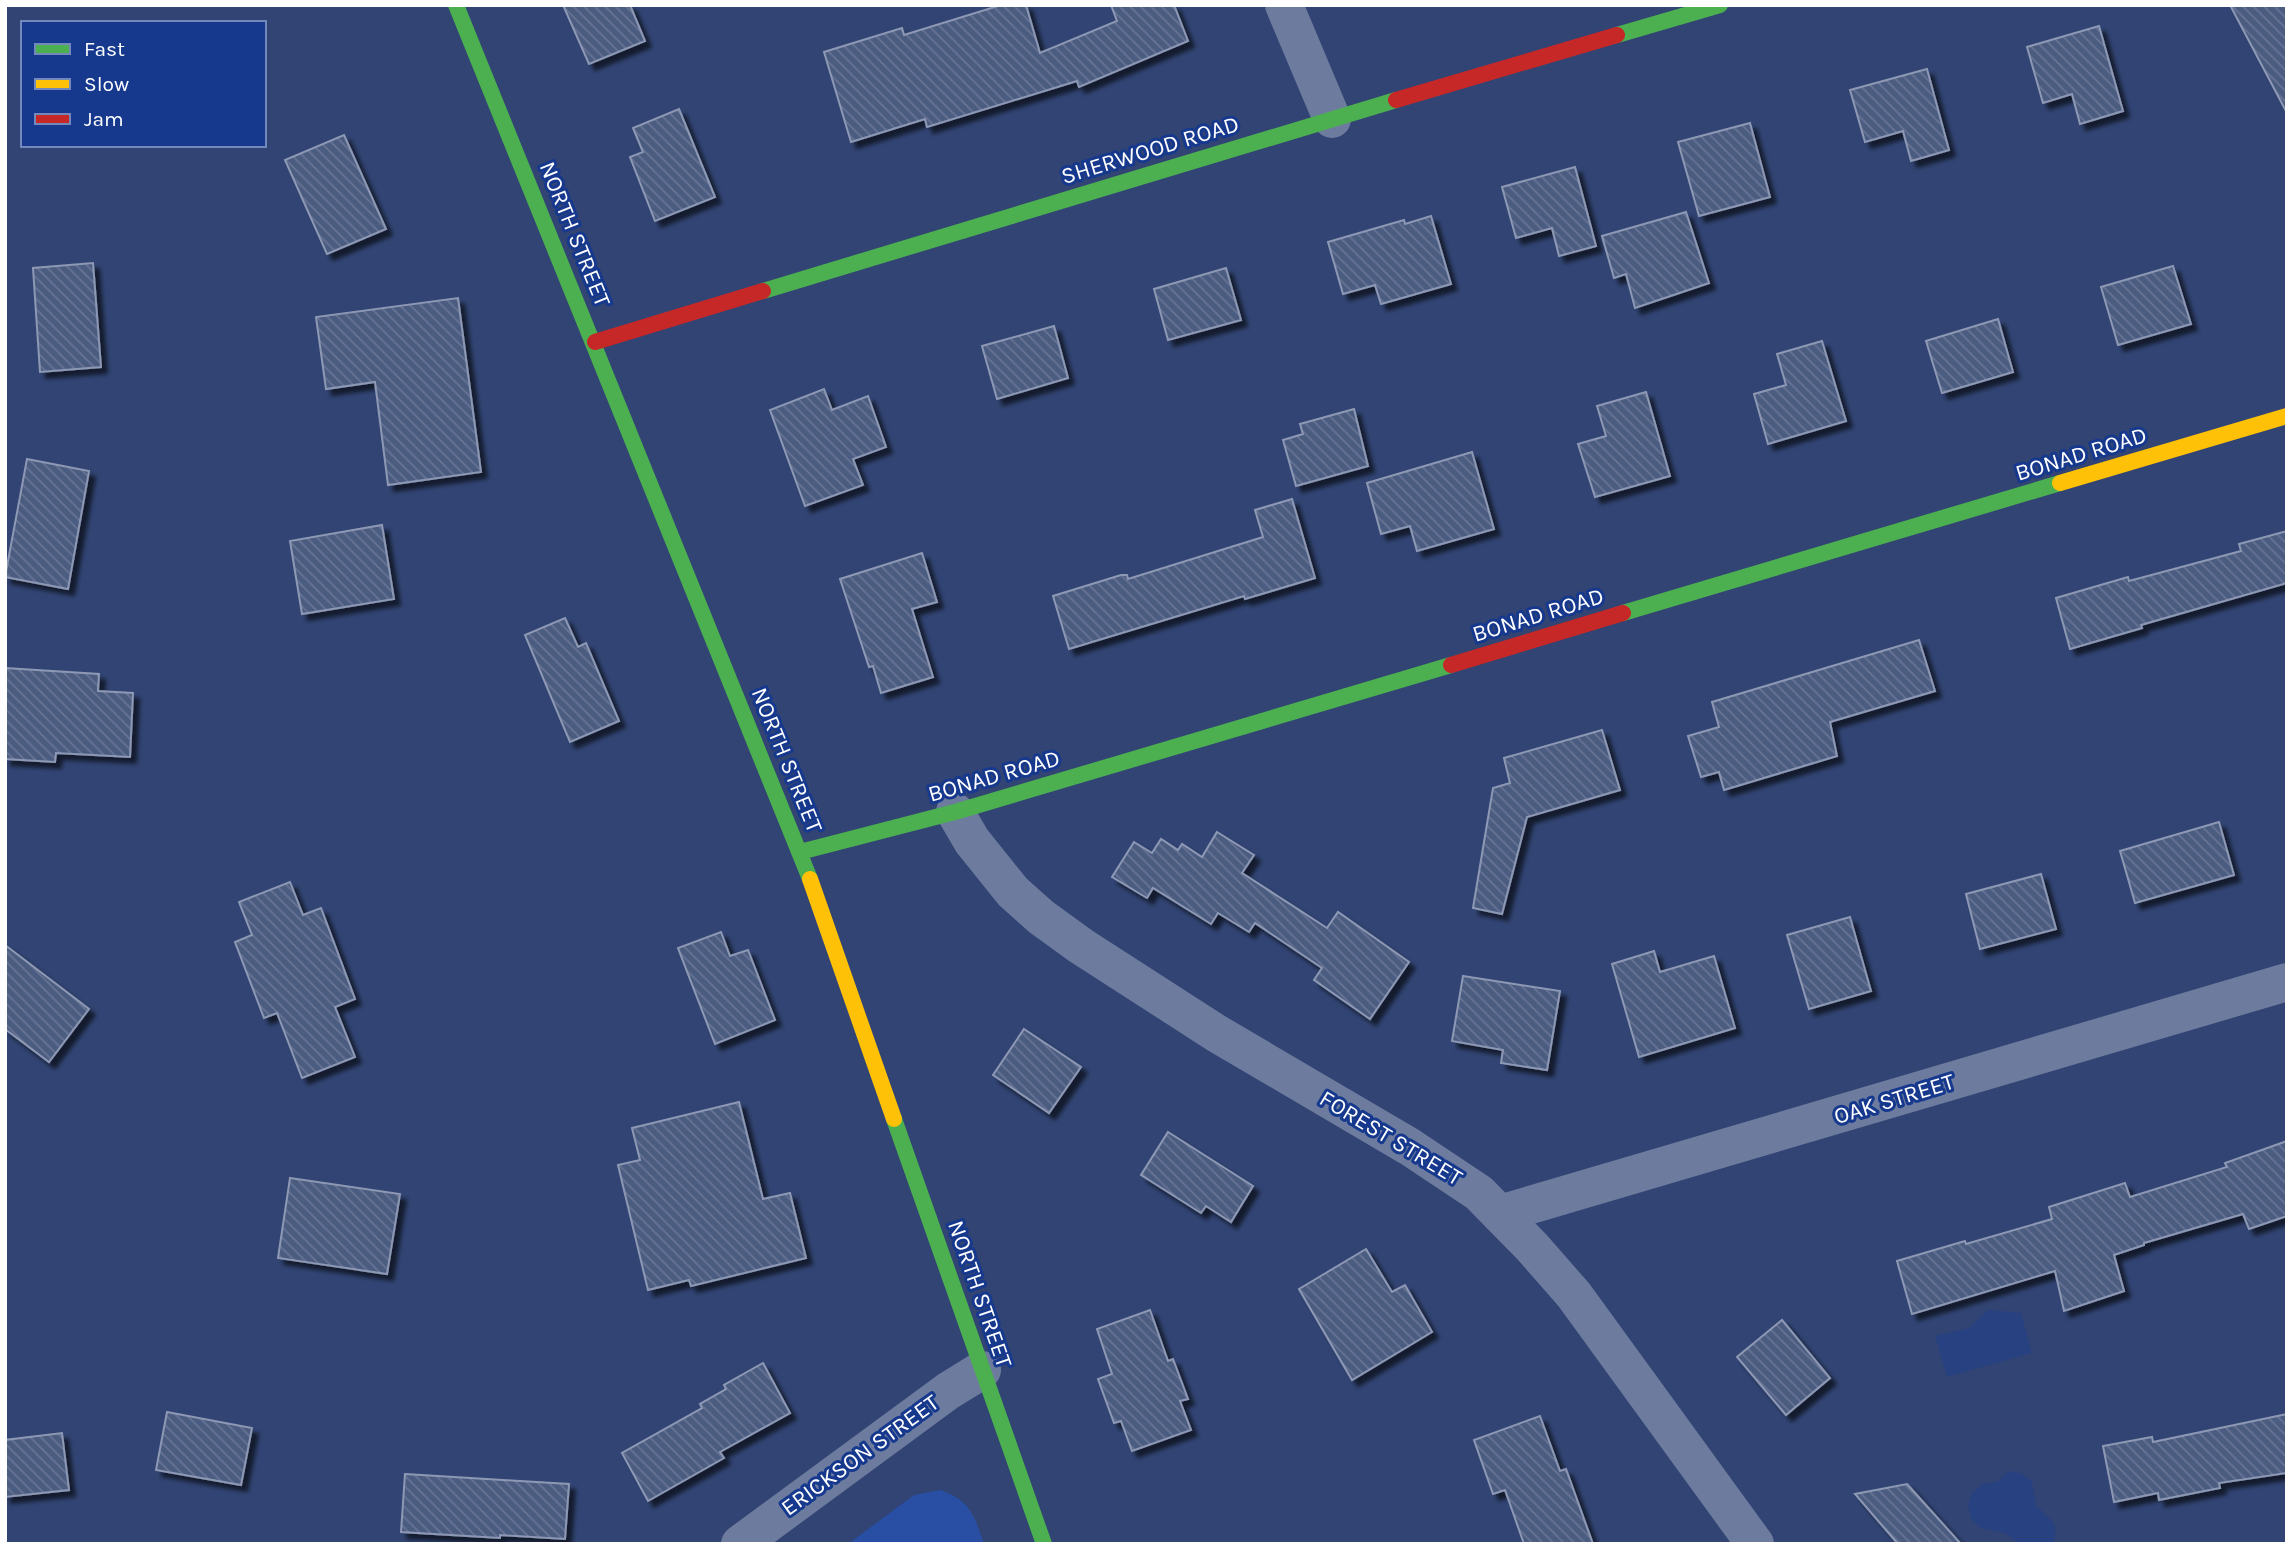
<svg xmlns="http://www.w3.org/2000/svg" width="2292" height="1549" font-family="Karla,sans-serif">
  <style>
    .park { fill: #294fa4 }
    .water { fill: #284180 }
    .building { fill: url(#building-back-hatch); stroke: #8d98b4; stroke-width: 2; filter: url(#shadow) }
    .lines { fill: none; stroke-linecap: round; stroke-linejoin: round }
    .street { stroke: #6d7c9e; stroke-width: 38 }
    .fast { stroke: #4caf50; stroke-width: 16 }
    .slow { stroke: #ffc107; stroke-width: 16 }
    .jam { stroke: #c62828; stroke-width: 16 }
    .labels { text-anchor: middle; dominant-baseline: central; stroke-width: 6; stroke-linejoin: round; paint-order: stroke }
    .street-label { font-size: 23px; fill: #fff; stroke: #16398e }
  </style>
  <defs>
    <pattern id="building-back-hatch" width="6" height="6" patternUnits="userSpaceOnUse" patternTransform="scale(1.75)"><rect width="6" height="6" fill="#4c5c81"/><path d="M-1 5l2 2M0 0l6 6M5-1l2 2" fill="none" stroke="#677494"/></pattern>
    <filter id="shadow"><feDropShadow dx="6" dy="6" stdDeviation="2" flood-color="#0009"/></filter>
  </defs>
  <rect width="100%" height="100%" fill="#314473"/>
  <path class="park" d="M 940,1490 C 971,1500 974,1516 984,1544 L 848,1544 L 914,1495 Z"/>
  <g class="water">
    <path d="M 1988,1310 L 2021,1313 L 2032,1353 L 1947,1377 L 1935,1336 L 1969,1328 Z"/>
    <path d="M 2008,1471 L 2021,1473 L 2032,1482 L 2036,1505 C 2048,1520 2061,1519 2053,1544 L 2019,1544 L 2005,1533 L 1980,1528 L 1971,1519 L 1968,1505 L 1972,1493 L 1982,1484 L 1998,1482 Z"/>
  </g>
  <g class="building">
    <path d="M 563,5 L 630,5 L 645,41 L 589,64 Z"/>
    <path d="M 1001,5 L 1026,5 L 1040,53 L 1117,21 L 1111,5 L 1174,5 L 1188,41 L 1079,87 L 1077,81 L 927,127 L 925,119 L 851,142 L 824,52 L 902,28 L 904,35 Z"/>
    <path d="M 2230,5 L 2287,5 L 2287,113 Z"/>
    <path d="M 2099,26 L 2123,111 L 2080,124 L 2072,94 L 2043,103 L 2027,47 Z"/>
    <path d="M 1927,69 L 1949,150 L 1911,161 L 1903,131 L 1865,142 L 1850,90 Z"/>
    <path d="M 679,109 L 715,197 L 655,221 L 630,157 L 643,152 L 633,128 Z"/>
    <path d="M 1750,123 L 1770,197 L 1699,216 L 1678,142 Z"/>
    <path d="M 344,135 L 386,229 L 327,254 L 285,160 Z"/>
    <path d="M 1575,167 L 1596,246 L 1559,256 L 1552,228 L 1516,238 L 1502,187 Z"/>
    <path d="M 1686,212 L 1709,283 L 1635,308 L 1626,274 L 1614,278 L 1602,236 Z"/>
    <path d="M 1431,216 L 1451,284 L 1381,304 L 1375,285 L 1343,294 L 1328,242 L 1404,220 L 1405,224 Z"/>
    <path d="M 93,263 L 101,367 L 40,372 L 33,268 Z"/>
    <path d="M 2173,266 L 2191,324 L 2118,345 L 2101,287 Z"/>
    <path d="M 1226,268 L 1241,320 L 1168,340 L 1154,289 Z"/>
    <path d="M 458,298 L 481,472 L 388,485 L 375,382 L 326,389 L 316,317 Z"/>
    <path d="M 1998,319 L 2013,372 L 1942,393 L 1926,341 Z"/>
    <path d="M 1054,326 L 1068,378 L 997,399 L 982,346 Z"/>
    <path d="M 1822,341 L 1846,421 L 1768,444 L 1754,394 L 1786,385 L 1777,354 Z"/>
    <path d="M 824,389 L 832,410 L 868,396 L 886,447 L 853,459 L 863,485 L 805,506 L 770,410 Z"/>
    <path d="M 1646,392 L 1670,476 L 1595,497 L 1578,444 L 1606,436 L 1597,406 Z"/>
    <path d="M 1354,409 L 1368,466 L 1296,486 L 1283,440 L 1303,434 L 1300,424 Z"/>
    <path d="M 1472,452 L 1494,529 L 1417,551 L 1410,526 L 1381,534 L 1367,483 Z"/>
    <path d="M 27,459 L 89,471 L 68,589 L 5,577 Z"/>
    <path d="M 1292,499 L 1315,578 L 1245,599 L 1244,596 L 1069,649 L 1053,596 L 1121,575 L 1127,575 L 1128,579 L 1263,537 L 1255,510 Z"/>
    <path d="M 382,525 L 394,599 L 302,614 L 290,541 Z"/>
    <path d="M 2287,531 L 2287,583 L 2141,625 L 2142,628 L 2070,649 L 2056,598 L 2128,577 L 2129,581 L 2241,551 L 2239,544 Z"/>
    <path d="M 922,553 L 937,602 L 912,609 L 933,677 L 881,693 L 873,666 L 869,667 L 840,579 Z"/>
    <path d="M 565,618 L 578,647 L 586,643 L 619,721 L 570,742 L 525,635 Z"/>
    <path d="M 1919,640 L 1935,691 L 1830,722 L 1837,756 L 1724,790 L 1719,772 L 1701,777 L 1688,736 L 1719,727 L 1712,702 Z"/>
    <path d="M 5,668 L 99,674 L 98,691 L 133,693 L 130,757 L 56,753 L 55,762 L 5,759 Z"/>
    <path d="M 1602,730 L 1620,790 L 1527,817 L 1502,914 L 1473,908 L 1493,788 L 1510,783 L 1504,758 Z"/>
    <path d="M 2219,822 L 2234,875 L 2135,903 L 2120,851 Z"/>
    <path d="M 1217,832 L 1254,855 L 1242,873 L 1327,928 L 1338,912 L 1409,962 L 1370,1019 L 1314,980 L 1322,968 L 1255,923 L 1249,932 L 1218,913 L 1211,924 L 1153,888 L 1147,898 L 1112,877 L 1134,842 L 1152,853 L 1161,839 L 1178,850 L 1182,844 L 1202,857 Z"/>
    <path d="M 2041,874 L 2056,929 L 1980,949 L 1966,894 Z"/>
    <path d="M 290,882 L 303,915 L 321,908 L 355,999 L 335,1007 L 355,1057 L 302,1078 L 277,1013 L 264,1018 L 235,942 L 252,935 L 239,902 Z"/>
    <path d="M 1850,917 L 1871,991 L 1809,1009 L 1787,935 Z"/>
    <path d="M 721,932 L 730,956 L 748,950 L 775,1020 L 715,1044 L 678,948 Z"/>
    <path d="M 5,945 L 89,1009 L 49,1062 L 5,1029 Z"/>
    <path d="M 1654,951 L 1660,972 L 1714,956 L 1735,1028 L 1639,1057 L 1612,964 Z"/>
    <path d="M 1463,976 L 1560,991 L 1547,1070 L 1501,1063 L 1503,1050 L 1452,1041 Z"/>
    <path d="M 1024,1029 L 1081,1067 L 1049,1113 L 993,1075 Z"/>
    <path d="M 739,1102 L 763,1199 L 790,1193 L 806,1258 L 691,1286 L 689,1280 L 648,1290 L 618,1165 L 640,1160 L 632,1128 Z"/>
    <path d="M 1168,1132 L 1253,1186 L 1231,1222 L 1206,1206 L 1201,1213 L 1141,1175 Z"/>
    <path d="M 2287,1141 L 2287,1216 L 2249,1229 L 2243,1214 L 2144,1243 L 2144,1245 L 2114,1255 L 2124,1291 L 2064,1311 L 2055,1271 L 1912,1314 L 1897,1261 L 1965,1241 L 1966,1244 L 2052,1219 L 2049,1207 L 2125,1183 L 2130,1197 L 2227,1167 L 2225,1163 Z"/>
    <path d="M 290,1178 L 400,1194 L 387,1274 L 278,1258 Z"/>
    <path d="M 1366,1249 L 1392,1292 L 1405,1285 L 1432,1332 L 1352,1380 L 1299,1289 Z"/>
    <path d="M 1150,1310 L 1168,1361 L 1173,1359 L 1188,1399 L 1180,1401 L 1191,1430 L 1132,1451 L 1121,1421 L 1114,1423 L 1098,1379 L 1112,1374 L 1097,1329 Z"/>
    <path d="M 1782,1320 L 1830,1378 L 1786,1415 L 1737,1357 Z"/>
    <path d="M 763,1363 L 790,1413 L 720,1452 L 724,1458 L 648,1501 L 622,1453 L 702,1408 L 700,1404 L 726,1389 L 724,1385 Z"/>
    <path d="M 167,1412 L 252,1428 L 241,1485 L 156,1470 Z"/>
    <path d="M 2287,1414 L 2287,1473 L 2219,1483 L 2220,1488 L 2159,1500 L 2158,1493 L 2114,1502 L 2103,1446 L 2152,1437 L 2153,1442 Z"/>
    <path d="M 1540,1416 L 1560,1471 L 1566,1469 L 1593,1544 L 1524,1544 L 1505,1490 L 1493,1494 L 1474,1440 Z"/>
    <path d="M 62,1433 L 69,1490 L 5,1497 L 5,1440 Z"/>
    <path d="M 405,1474 L 569,1484 L 565,1539 L 500,1535 L 500,1538 L 401,1532 Z"/>
    <path d="M 1907,1484 L 1961,1544 L 1898,1544 L 1855,1494 Z"/>
  </g>
  <g class="lines">
    <g class="street">
      <path d="M 1284,5 L 1332,119"/>
      <path d="M 955,812 L 972,841 L 1013,892 L 1041,917 L 1081,946 L 1216,1033 L 1410,1147 L 1479,1193 L 1532,1247 L 1574,1295 L 1755,1544"/>
      <path d="M 1500,1214 L 2287,982"/>
      <path d="M 740,1544 L 948,1391 L 982,1370"/>
    </g>
    <g class="fast">
      <path d="M 456,5 L 810,879"/>
      <path d="M 1617,35 L 1720,5"/>
      <path d="M 763,291 L 1396,100"/>
      <path d="M 1623,613 L 2060,483"/>
      <path d="M 800,852 L 955,812 L 1451,665"/>
      <path d="M 894,1119 L 1044,1544"/>
    </g>
    <g class="slow">
      <path d="M 2060,483 L 2287,416"/>
      <path d="M 810,879 L 894,1119"/>
    </g>
    <g class="jam">
      <path d="M 1396,100 L 1617,35"/>
      <path d="M 595,342 L 763,291"/>
      <path d="M 1451,665 L 1623,613"/>
    </g>
  </g>
  <g class="labels">
    <g class="street-label">
      <text transform="translate(1150 150) rotate(-17)">SHERWOOD ROAD</text>
      <text transform="translate(575 234) rotate(68)">NORTH STREET</text>
      <text transform="translate(2081 454) rotate(-17)">BONAD ROAD</text>
      <text transform="translate(1538 615) rotate(-17)">BONAD ROAD</text>
      <text transform="translate(787 760) rotate(68)">NORTH STREET</text>
      <text transform="translate(994 776) rotate(-16)">BONAD ROAD</text>
      <text transform="translate(1894 1099) rotate(-17)">OAK STREET</text>
      <text transform="translate(1391 1138) rotate(31)">FOREST STREET</text>
      <text transform="translate(980 1294) rotate(71)">NORTH STREET</text>
      <text transform="translate(860 1455) rotate(-36)">ERICKSON STREET</text>
    </g>
  </g>
  <rect width="2292" height="1549" fill="none" stroke="#ffffff" stroke-width="14"/>
  <rect x="21" y="21" width="245" height="126" fill="#16398e" stroke="#7388bb" stroke-width="2"/>
  <rect x="35" y="44" width="35" height="10" fill="#4caf50" stroke="#7388bb" stroke-width="2"/>
  <text x="84" y="56" font-size="21" fill="#ffffff">Fast</text>
  <rect x="35" y="79" width="35" height="10" fill="#ffc107" stroke="#7388bb" stroke-width="2"/>
  <text x="84" y="91" font-size="21" fill="#ffffff">Slow</text>
  <rect x="35" y="114" width="35" height="10" fill="#c62828" stroke="#7388bb" stroke-width="2"/>
  <text x="84" y="126" font-size="21" fill="#ffffff">Jam</text>
</svg>
